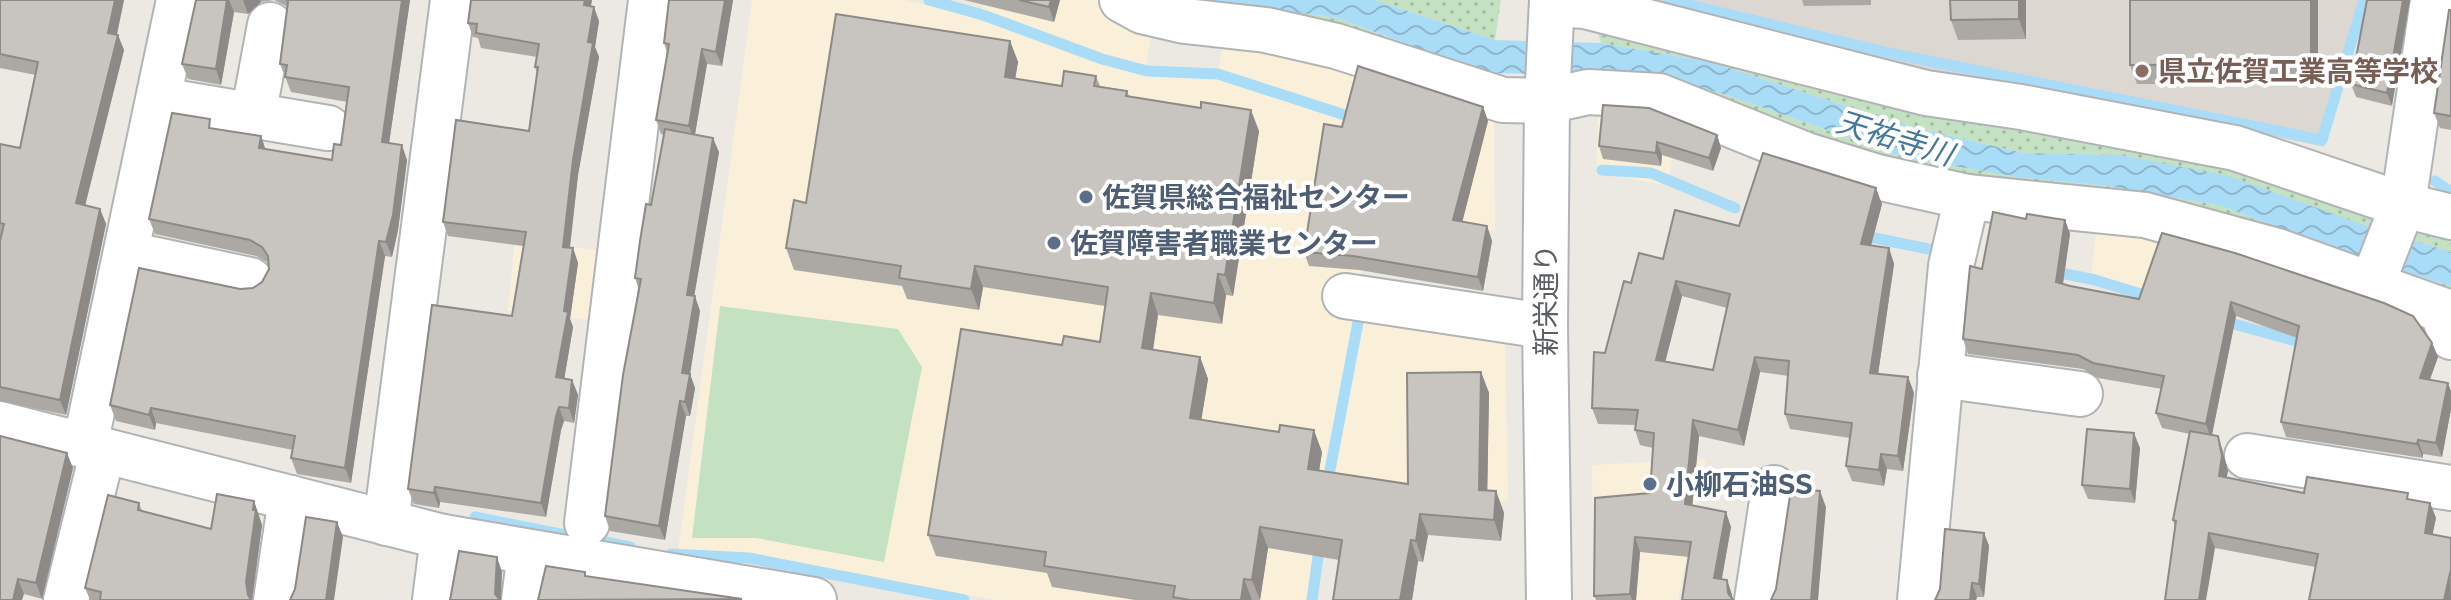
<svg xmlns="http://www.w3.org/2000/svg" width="2451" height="600" font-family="Raleway,'Noto Sans JP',sans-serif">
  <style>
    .commercial { fill: #faf0da }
    .education { fill: #dcd8d1 }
    .grass { fill: url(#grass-dots) }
    .pitch { fill: #c4e2c2 }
    .water { fill: url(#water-waves) }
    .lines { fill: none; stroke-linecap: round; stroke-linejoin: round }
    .stream { stroke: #a9dcf7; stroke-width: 11 }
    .minor-casing { stroke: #b0b4b7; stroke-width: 48 }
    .minor { stroke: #fff; stroke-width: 44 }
    .wall { fill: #aca9a4; fill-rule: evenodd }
    .shaded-wall { fill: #8c8986 }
    .building { fill: #c8c4bf; stroke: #8c8986; stroke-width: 2; fill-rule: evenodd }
    .education-dot { fill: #8d6e63; stroke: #fff; stroke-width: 3 }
    .service-dot { fill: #5c6f8a; stroke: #fff; stroke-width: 3 }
    .labels { text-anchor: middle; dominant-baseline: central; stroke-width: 8; stroke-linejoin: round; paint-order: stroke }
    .education-label { font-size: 28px; font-weight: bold; fill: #785e54; stroke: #fff; text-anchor: start }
    .service-label { font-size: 28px; font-weight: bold; fill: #4e5e75; stroke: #fff; text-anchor: start }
    .street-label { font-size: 28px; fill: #5b5f62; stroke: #fff }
    .water-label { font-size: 30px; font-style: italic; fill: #45799f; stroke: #fff }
  </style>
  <defs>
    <pattern id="grass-dots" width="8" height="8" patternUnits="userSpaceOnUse" patternTransform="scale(2)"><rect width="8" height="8" fill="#c4e2c2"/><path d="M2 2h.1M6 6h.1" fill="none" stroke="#a2baa1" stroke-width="1.8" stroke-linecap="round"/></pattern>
    <pattern id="water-waves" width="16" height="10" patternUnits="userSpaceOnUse" patternTransform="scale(2)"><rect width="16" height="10" fill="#a9dcf7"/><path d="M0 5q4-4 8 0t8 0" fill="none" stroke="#8db6cb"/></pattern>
  </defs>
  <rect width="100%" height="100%" fill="#ece9e3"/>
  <g class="commercial">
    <path d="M 752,0 L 905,0 L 979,18 L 985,0 L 1096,0 L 1152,33 L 1144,74 L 1218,78 L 1223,40 L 1311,53 L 1494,113 L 1495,231 L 1370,203 L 1357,313 L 1505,341 L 1508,501 L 1414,501 L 1325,483 L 1308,600 L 996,600 L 741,553 L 678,552 Z"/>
    <path d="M 1598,102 L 1682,112 L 1667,185 L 1597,173 Z"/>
    <path d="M 2098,217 L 2248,259 L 2226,318 L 2091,276 Z"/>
    <path d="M 515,239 L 612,252 L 603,321 L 508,311 Z"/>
    <path d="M 1706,459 L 1678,600 L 1594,600 L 1592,465 Z"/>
  </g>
  <path class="education" d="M 1655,0 L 2365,0 L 2324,147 L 2079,96 L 1891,63 Z"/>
  <g class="grass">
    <path d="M 1159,0 L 1206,0 L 1338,18 L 1484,73 Z"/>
    <path d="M 1374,0 L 1501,0 L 1495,40 Z"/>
    <path d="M 1597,29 L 2226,162 L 2451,234 L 2451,252 L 2120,155 L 2024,153 L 1912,127 L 1710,62 L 1601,43 Z"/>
    <path d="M 1654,76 L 1724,94 L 1904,157 L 2016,177 L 2109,186 L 2222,206 L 2351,256 L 2451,286 L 2451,299 L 1828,152 Z"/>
  </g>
  <path class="pitch" d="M 720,306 L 898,329 L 922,367 L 884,562 L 756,538 L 692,538 Z"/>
  <path class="water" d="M 1206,0 L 1374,0 L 1495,40 L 1601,43 L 1710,62 L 1912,127 L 2024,153 L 2120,155 L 2229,176 L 2375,229 L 2451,252 L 2451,286 L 2351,256 L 2222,206 L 2109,186 L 2016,177 L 1904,157 L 1724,94 L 1654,76 L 1484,73 L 1338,18 Z"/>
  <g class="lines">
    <g class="stream">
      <path d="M 929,0 L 983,15 L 1102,59 L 1147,71 L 1218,74 L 1357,119"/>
      <path d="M 1668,0 L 1894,54 L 2322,140 L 2364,0"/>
      <path d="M 1602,170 L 1651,173 L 1735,208"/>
      <path d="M 2435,181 L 2451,192"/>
      <path d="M 1860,235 L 1938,251"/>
      <path d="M 2051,271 L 2095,280 L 2154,298"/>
      <path d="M 2223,321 L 2311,345"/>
      <path d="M 1327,486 L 1359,317"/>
      <path d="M 475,517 L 575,537"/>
      <path d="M 595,540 L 630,547"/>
      <path d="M 671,554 L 749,558 L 964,600"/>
      <path d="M 1312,600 L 1320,542"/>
    </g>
    <g class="minor-casing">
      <g id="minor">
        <path d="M 1122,0 L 1142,11 L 1185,21 L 1266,30 L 1336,46 L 1503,100 L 1547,101 L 1588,92 L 1659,96 L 1806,155 L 1877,177 L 1967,197 L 2145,215 L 2277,251 L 2442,310 L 2451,337"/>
        <path d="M 1552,4 L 1585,6 L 1926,93 L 2021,107 L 2235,148 L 2403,205 L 2451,217"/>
        <path d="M 160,100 L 328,128"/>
        <path d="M 253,116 L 270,25"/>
        <path d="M 128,254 L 250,280"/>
        <path d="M 2372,284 L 2403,205 L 2433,0"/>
        <path d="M 1345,296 L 1545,326"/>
        <path d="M 1940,375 L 2080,394"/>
        <path d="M 0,424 L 443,537 L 814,600"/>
        <path d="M 85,445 L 179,0"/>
        <path d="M 2247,456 L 2451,488"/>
        <path d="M 386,523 L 453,0"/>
        <path d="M 587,523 L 651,0"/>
        <path d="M 66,600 L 103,450"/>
        <path d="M 276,600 L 291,498"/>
        <path d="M 435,600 L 443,537"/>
        <path d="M 524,600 L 530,552"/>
        <path d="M 1549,600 L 1545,326 L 1547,101 L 1552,0"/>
        <path d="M 1757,600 L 1774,488"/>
        <path d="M 1920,600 L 1951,266 L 1967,197"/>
      </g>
    </g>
    <use href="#minor" class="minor"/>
  </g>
  <g class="wall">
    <path d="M 0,0 L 124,0 L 117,34 L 124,50 L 85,205 L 100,209 L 106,224 L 66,415 L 0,401 L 0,144 L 20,148 L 36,75 L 0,68 Z"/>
    <path d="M 196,0 L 410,0 L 389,143 L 407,160 L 398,230 L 392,257 L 385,256 L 351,483 L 297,474 L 291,458 L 293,450 L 156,423 L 155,430 L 116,421 L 110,405 L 240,289 L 253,288 L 262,282 L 269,269 L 267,262 L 256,256 L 155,234 L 149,219 L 213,129 L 261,136 L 265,149 L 332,160 L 341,145 L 347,102 L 291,92 L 280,64 L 287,8 L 286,6 L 274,0 L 261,2 L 248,14 L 234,12 L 221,85 L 188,79 L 182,64 Z"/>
    <path d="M 669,0 L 733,0 L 722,66 L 707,64 L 695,134 L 719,152 L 694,296 L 700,311 L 690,374 L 695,388 L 690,416 L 686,416 L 665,540 L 610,531 L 605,516 L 639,290 L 635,278 L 651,205 L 664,135 L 661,134 L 656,120 L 667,52 L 664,43 Z"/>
    <path d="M 964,0 L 1060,0 L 1054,22 Z"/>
    <path d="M 1802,0 L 1871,0 L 1871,5 L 1804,6 Z"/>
    <path d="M 1950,0 L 2026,0 L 2026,39 L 1958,40 L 1951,20 Z"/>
    <path d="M 2318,0 L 2318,84 L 2137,84 L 2130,65 Z"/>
    <path d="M 2367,0 L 2392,106 L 2356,97 L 2351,84 Z"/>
    <path d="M 591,6 L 599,21 L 595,47 L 599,57 L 578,175 L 570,248 L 573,248 L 578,263 L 570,319 L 573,327 L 564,379 L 572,380 L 578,395 L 574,423 L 564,421 L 561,430 L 546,517 L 440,502 L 439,508 L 414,504 L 408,489 L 512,316 L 523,246 L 448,236 L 443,222 L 529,131 L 537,73 L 535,67 L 537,57 L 481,48 L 478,38 L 473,37 L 468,23 Z"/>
    <path d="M 2451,10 L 2451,130 L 2440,128 L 2434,113 Z"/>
    <path d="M 1010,41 L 1018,62 L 1015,79 L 1062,86 L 1096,76 L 1100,86 L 1127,91 L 1129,96 L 1259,131 L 1233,296 L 1226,295 L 1222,324 L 1158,315 L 1153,350 L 1200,357 L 1208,379 L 1201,420 L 1322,452 L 1319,471 L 1408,484 L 1481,372 L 1489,393 L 1487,491 L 1496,491 L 1504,513 L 1501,541 L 1428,535 L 1423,562 L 1418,561 L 1412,600 L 1333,600 L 1339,560 L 1268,548 L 1260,600 L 1135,600 L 1052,587 L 1047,573 L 936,556 L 928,535 L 1062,345 L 1100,342 L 1105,306 L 983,287 L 979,310 L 907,299 L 902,286 L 794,270 L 786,248 L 806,203 Z"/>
    <path d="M 1483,107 L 1488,121 L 1462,222 L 1487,226 L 1492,241 L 1483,291 L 1359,270 L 1309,266 L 1304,252 L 1342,127 Z"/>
    <path d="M 1717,135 L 1721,148 L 1713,171 L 1662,155 L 1661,166 L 1603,159 L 1599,146 Z"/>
    <path d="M 1882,204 L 1871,246 L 1889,248 L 1894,264 L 1878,374 L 1908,377 L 1914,393 L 1903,471 L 1887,469 L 1884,486 L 1852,481 L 1846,466 L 1850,438 L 1790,429 L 1785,414 L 1788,376 L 1760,372 L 1744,446 L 1699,436 L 1692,506 L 1731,527 L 1722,579 L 1727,580 L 1732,595 L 1689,557 L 1640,552 L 1636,600 L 1596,600 L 1594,596 L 1650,493 L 1653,448 L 1640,445 L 1635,430 L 1636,425 L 1598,424 L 1592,408 L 1605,353 L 1631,283 L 1663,259 L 1739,226 ZM 1682,296 L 1727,308 L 1713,370 L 1665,361 Z"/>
    <path d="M 2026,219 L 2065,220 L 2070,234 L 2063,284 L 2139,299 L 2162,233 L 2432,343 L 2438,357 L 2430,380 L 2448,383 L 2451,392 L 2451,409 L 2442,457 L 2423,454 L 2423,458 L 2286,437 L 2281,422 L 2297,338 L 2236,316 L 2212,435 L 2218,436 L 2223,451 L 2228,471 L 2226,477 L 2304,493 L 2411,500 L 2430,503 L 2436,518 L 2432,534 L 2451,538 L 2451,600 L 2315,567 L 2215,548 L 2175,527 L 2173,520 L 2190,434 L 2162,428 L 2156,413 L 2162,389 L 2098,378 L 2083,369 L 1968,354 L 1963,339 L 1982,269 Z"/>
    <path d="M 2140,448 L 2135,503 L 2088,499 L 2082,485 Z"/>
    <path d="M 73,468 L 42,599 L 24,594 L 0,600 Z"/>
    <path d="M 254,501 L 262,525 L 252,600 L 90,600 L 85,588 L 139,503 L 142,511 L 211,529 Z"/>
    <path d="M 1984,533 L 1989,546 L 1984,597 L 1977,597 L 1976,600 L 1935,600 Z"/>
  </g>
  <g class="shaded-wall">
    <path d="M 115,0 L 124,0 L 114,48 L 108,33 Z"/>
    <path d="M 227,0 L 229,0 L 234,12 L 221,85 L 216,69 Z"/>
    <path d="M 243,0 L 260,0 L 261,2 L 248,14 Z"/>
    <path d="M 402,0 L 410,0 L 387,157 L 382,142 Z"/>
    <path d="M 585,0 L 592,0 L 589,20 L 584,5 Z"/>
    <path d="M 725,0 L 733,0 L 722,66 L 716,52 Z"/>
    <path d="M 1051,0 L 1060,0 L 1054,22 L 1049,7 Z"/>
    <path d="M 2019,0 L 2026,0 L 2026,39 L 2019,19 Z"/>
    <path d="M 2311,0 L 2318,0 L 2318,84 L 2311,64 Z"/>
    <path d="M 2403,0 L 2410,0 L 2392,106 L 2387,93 Z"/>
    <path d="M 594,7 L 599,21 L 595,47 L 599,57 L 578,175 L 568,262 L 563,247 L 588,42 Z"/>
    <path d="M 118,35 L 124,50 L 82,218 L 76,203 Z"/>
    <path d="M 1010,41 L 1018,62 L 1012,98 L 1005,77 Z"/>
    <path d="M 702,49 L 707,64 L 694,140 L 689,126 Z"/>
    <path d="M 1483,107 L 1488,121 L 1459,235 L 1453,220 Z"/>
    <path d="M 1251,110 L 1259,131 L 1233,296 L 1225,275 Z"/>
    <path d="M 1717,135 L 1721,148 L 1713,171 L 1709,158 Z"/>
    <path d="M 261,136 L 266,151 L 259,148 Z"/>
    <path d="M 713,138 L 719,152 L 692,309 L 687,295 Z"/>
    <path d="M 1657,142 L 1662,155 L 1661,166 L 1656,153 Z"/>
    <path d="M 402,145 L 407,160 L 398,230 L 392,257 L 386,242 Z"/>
    <path d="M 1876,188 L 1882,204 L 1867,260 L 1861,244 Z"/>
    <path d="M 100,209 L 106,224 L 66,415 L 60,400 Z"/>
    <path d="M 2065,220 L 2070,234 L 2061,296 L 2056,282 Z"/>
    <path d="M 1487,226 L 1492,241 L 1483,291 L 1478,277 Z"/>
    <path d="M 379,241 L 385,256 L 351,483 L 345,468 Z"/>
    <path d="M 573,248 L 578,263 L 570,319 L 573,327 L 562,392 L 556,377 Z"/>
    <path d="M 1889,248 L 1894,264 L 1876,388 L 1870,373 Z"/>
    <path d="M 975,266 L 983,287 L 979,310 L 971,289 Z"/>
    <path d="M 1218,274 L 1226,295 L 1222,324 L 1214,303 Z"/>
    <path d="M 1676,281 L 1682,296 L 1662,375 L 1656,360 Z"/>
    <path d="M 1151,293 L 1158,315 L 1150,370 L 1142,348 Z"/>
    <path d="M 695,296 L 700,311 L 690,374 L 695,388 L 690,416 L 685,402 L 682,373 Z"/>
    <path d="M 2231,302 L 2236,316 L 2211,439 L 2206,424 Z"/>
    <path d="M 2432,343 L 2438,357 L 2425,392 L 2420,378 Z"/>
    <path d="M 1200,357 L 1208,379 L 1198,440 L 1190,418 Z"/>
    <path d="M 1755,357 L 1760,372 L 1744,446 L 1738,430 Z"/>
    <path d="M 1481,372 L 1489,393 L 1487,511 L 1479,490 Z"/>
    <path d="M 1908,377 L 1914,393 L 1903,471 L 1898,456 Z"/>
    <path d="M 572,380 L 578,395 L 574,423 L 569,408 Z"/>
    <path d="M 2448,383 L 2451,392 L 2451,409 L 2442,457 L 2436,443 Z"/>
    <path d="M 680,401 L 686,416 L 665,540 L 659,526 Z"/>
    <path d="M 559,407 L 564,421 L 561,430 L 546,517 L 541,503 L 556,416 Z"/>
    <path d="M 151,408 L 156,423 L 155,430 L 149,415 Z"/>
    <path d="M 1693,420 L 1699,436 L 1691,520 L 1685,504 Z"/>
    <path d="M 1314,430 L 1322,452 L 1316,490 L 1308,469 Z"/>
    <path d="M 2134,433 L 2140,448 L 2135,503 L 2130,489 Z"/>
    <path d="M 2218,436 L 2228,471 L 2224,490 L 2219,476 Z"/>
    <path d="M 2418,440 L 2423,454 L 2423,458 L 2417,444 Z"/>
    <path d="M 67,453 L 73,468 L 42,599 L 36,583 Z"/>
    <path d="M 1881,454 L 1887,469 L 1884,486 L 1879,470 Z"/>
    <path d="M 435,487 L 440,502 L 439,508 L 434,493 Z"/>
    <path d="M 1496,491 L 1504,513 L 1501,541 L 1494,520 Z"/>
    <path d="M 1820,491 L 1826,507 L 1818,600 L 1811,600 Z"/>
    <path d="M 254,501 L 262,525 L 252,600 L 248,595 L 246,582 Z"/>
    <path d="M 2430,503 L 2436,518 L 2430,547 L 2425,533 Z"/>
    <path d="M 1726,512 L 1731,527 L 1719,593 L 1714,578 Z"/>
    <path d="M 1420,514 L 1428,535 L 1423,562 L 1416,541 Z"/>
    <path d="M 337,522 L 343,537 L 334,600 L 326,600 Z"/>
    <path d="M 1260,527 L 1268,548 L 1260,600 L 1252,580 Z"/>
    <path d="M 1984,533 L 1989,546 L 1984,597 L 1979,584 Z"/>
    <path d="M 2209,533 L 2215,548 L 2206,600 L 2199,600 Z"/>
    <path d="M 1635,537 L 1640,552 L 1636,600 L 1632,600 L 1630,594 Z"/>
    <path d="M 1411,540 L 1418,561 L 1412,600 L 1400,600 Z"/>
    <path d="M 497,557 L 502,572 L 501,600 L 498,600 L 495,594 Z"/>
    <path d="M 2450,569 L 2451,600 L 2444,600 Z"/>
    <path d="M 18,579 L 24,594 L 22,600 L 13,600 Z"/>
    <path d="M 1244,579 L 1252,600 L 1241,600 Z"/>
    <path d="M 1727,580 L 1732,595 L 1733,600 L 1728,593 Z"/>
    <path d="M 1972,583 L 1977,597 L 1976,600 L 1970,600 Z"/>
  </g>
  <g class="building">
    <path d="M 0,0 L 115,0 L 108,33 L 118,35 L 76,203 L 100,209 L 60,400 L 0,387 L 0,241 L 4,224 L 0,223 L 0,144 L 20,148 L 38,62 L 0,54 Z"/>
    <path d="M 196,0 L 227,0 L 216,69 L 182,64 Z"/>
    <path d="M 287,0 L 402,0 L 382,142 L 402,145 L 393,215 L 386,242 L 379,241 L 345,468 L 291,458 L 295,436 L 151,408 L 149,415 L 110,405 L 139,268 L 240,289 L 253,288 L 262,282 L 269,269 L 268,256 L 262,247 L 250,240 L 149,219 L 172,113 L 210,119 L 209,128 L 261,136 L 259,148 L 332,160 L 334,144 L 341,145 L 349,87 L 285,77 L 287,65 L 280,64 L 288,2 Z"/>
    <path d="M 471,0 L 585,0 L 584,5 L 594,7 L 588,42 L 593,43 L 573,160 L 563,247 L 573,248 L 564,311 L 568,312 L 556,377 L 572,380 L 569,408 L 559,407 L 556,416 L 541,503 L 435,487 L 434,493 L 408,489 L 432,305 L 512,316 L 526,232 L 443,222 L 456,120 L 529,131 L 538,67 L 535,67 L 539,44 L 476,33 L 477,24 L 468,23 Z"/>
    <path d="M 669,0 L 725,0 L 716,52 L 702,49 L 689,126 L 656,120 L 669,44 L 664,43 Z"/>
    <path d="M 1019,0 L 1051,0 L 1049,7 Z"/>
    <path d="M 1950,0 L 2019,0 L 2019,19 L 1951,20 Z"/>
    <path d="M 2130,0 L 2311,0 L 2311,64 L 2130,65 Z"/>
    <path d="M 2367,0 L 2403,0 L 2387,93 L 2351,84 Z"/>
    <path d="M 2449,10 L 2451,10 L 2451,116 L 2434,113 Z"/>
    <path d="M 836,14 L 1010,41 L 1005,77 L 1062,86 L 1064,71 L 1096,76 L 1094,86 L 1127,91 L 1126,96 L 1201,108 L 1201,102 L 1251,110 L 1225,275 L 1218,274 L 1214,303 L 1151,293 L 1142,348 L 1200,357 L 1190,418 L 1279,432 L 1280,425 L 1314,430 L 1308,469 L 1408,484 L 1407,373 L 1481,372 L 1479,490 L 1496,491 L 1494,520 L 1420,514 L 1416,541 L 1411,540 L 1400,600 L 1333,600 L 1342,540 L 1260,527 L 1252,580 L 1244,579 L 1241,600 L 1190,600 L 1173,597 L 1175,586 L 1044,566 L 1046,552 L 928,535 L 961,329 L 1062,345 L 1064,336 L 1100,342 L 1108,287 L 975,266 L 971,289 L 899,278 L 901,266 L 786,248 L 794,200 L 806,203 Z"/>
    <path d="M 1358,66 L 1483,107 L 1453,220 L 1487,226 L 1478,277 L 1353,256 L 1304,252 L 1324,124 L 1342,127 Z"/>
    <path d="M 1603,105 L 1649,108 L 1717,135 L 1709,158 L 1657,142 L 1656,153 L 1599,146 Z"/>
    <path d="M 665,129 L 713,138 L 687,295 L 695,296 L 682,373 L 690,374 L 685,402 L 680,401 L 659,526 L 605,516 L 623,375 L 641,279 L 635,278 L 640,241 L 646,204 L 651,205 Z"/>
    <path d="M 1763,153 L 1876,188 L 1861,244 L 1889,248 L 1870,373 L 1908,377 L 1898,456 L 1881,454 L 1879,470 L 1846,466 L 1852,423 L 1785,414 L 1789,361 L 1755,357 L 1738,430 L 1693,420 L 1685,504 L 1726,512 L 1714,578 L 1727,580 L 1728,593 L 1733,600 L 1682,600 L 1691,542 L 1635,537 L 1630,594 L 1594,596 L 1595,498 L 1650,493 L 1654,433 L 1635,430 L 1638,410 L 1592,408 L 1594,352 L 1605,353 L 1624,281 L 1631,283 L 1639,253 L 1663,259 L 1675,210 L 1739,226 ZM 1676,281 L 1730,294 L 1713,370 L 1656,360 Z"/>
    <path d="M 1993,212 L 2026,219 L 2027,214 L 2065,220 L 2056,282 L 2070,286 L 2139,299 L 2162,233 L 2235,253 L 2384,303 L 2413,316 L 2432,343 L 2420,378 L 2448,383 L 2436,443 L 2418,440 L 2417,444 L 2281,422 L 2299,326 L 2231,302 L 2206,424 L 2156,413 L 2164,376 L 2093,363 L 2078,355 L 1963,339 L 1970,266 L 1982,269 Z"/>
    <path d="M 2087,429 L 2134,433 L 2130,489 L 2082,485 Z"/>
    <path d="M 2190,431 L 2218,436 L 2222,456 L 2219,476 L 2304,493 L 2307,477 L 2408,493 L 2407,499 L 2430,503 L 2425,533 L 2451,538 L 2451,569 L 2444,600 L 2309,600 L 2318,554 L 2209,533 L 2199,600 L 2165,600 L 2176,521 L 2173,520 Z"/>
    <path d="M 0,436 L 67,453 L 36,583 L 18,579 L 13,600 L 0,600 Z"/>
    <path d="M 1791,489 L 1820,491 L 1811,600 L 1771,600 L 1776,589 Z"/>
    <path d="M 217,494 L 254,501 L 253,510 L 256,510 L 246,582 L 248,595 L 251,600 L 100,600 L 101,592 L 85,588 L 108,495 L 139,503 L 138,510 L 211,529 Z"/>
    <path d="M 306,517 L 337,522 L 326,600 L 290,600 L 295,589 Z"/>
    <path d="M 1945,529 L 1984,533 L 1979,584 L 1972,583 L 1970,600 L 1935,600 L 1940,589 Z"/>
    <path d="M 459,551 L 497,557 L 495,594 L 500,600 L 450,600 Z"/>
    <path d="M 546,566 L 585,572 L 585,576 L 742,599 L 538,600 Z"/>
  </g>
  <circle class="education-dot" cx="2142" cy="71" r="8"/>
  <g class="service-dot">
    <circle cx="1086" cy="197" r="8"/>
    <circle cx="1054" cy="243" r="8"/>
    <circle cx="1650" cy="484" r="8"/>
  </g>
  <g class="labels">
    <g class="education-label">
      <text x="2158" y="71">県立佐賀工業高等学校</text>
    </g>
    <g class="service-label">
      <text x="1102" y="197">佐賀県総合福祉センター</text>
      <text x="1070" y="243">佐賀障害者職業センター</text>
      <text x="1666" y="484">小柳石油SS</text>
    </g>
    <g class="street-label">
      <text transform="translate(1546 300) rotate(-90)">新栄通り</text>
    </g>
    <g class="water-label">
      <text transform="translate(1895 138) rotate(17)">天祐寺川</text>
    </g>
  </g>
</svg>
